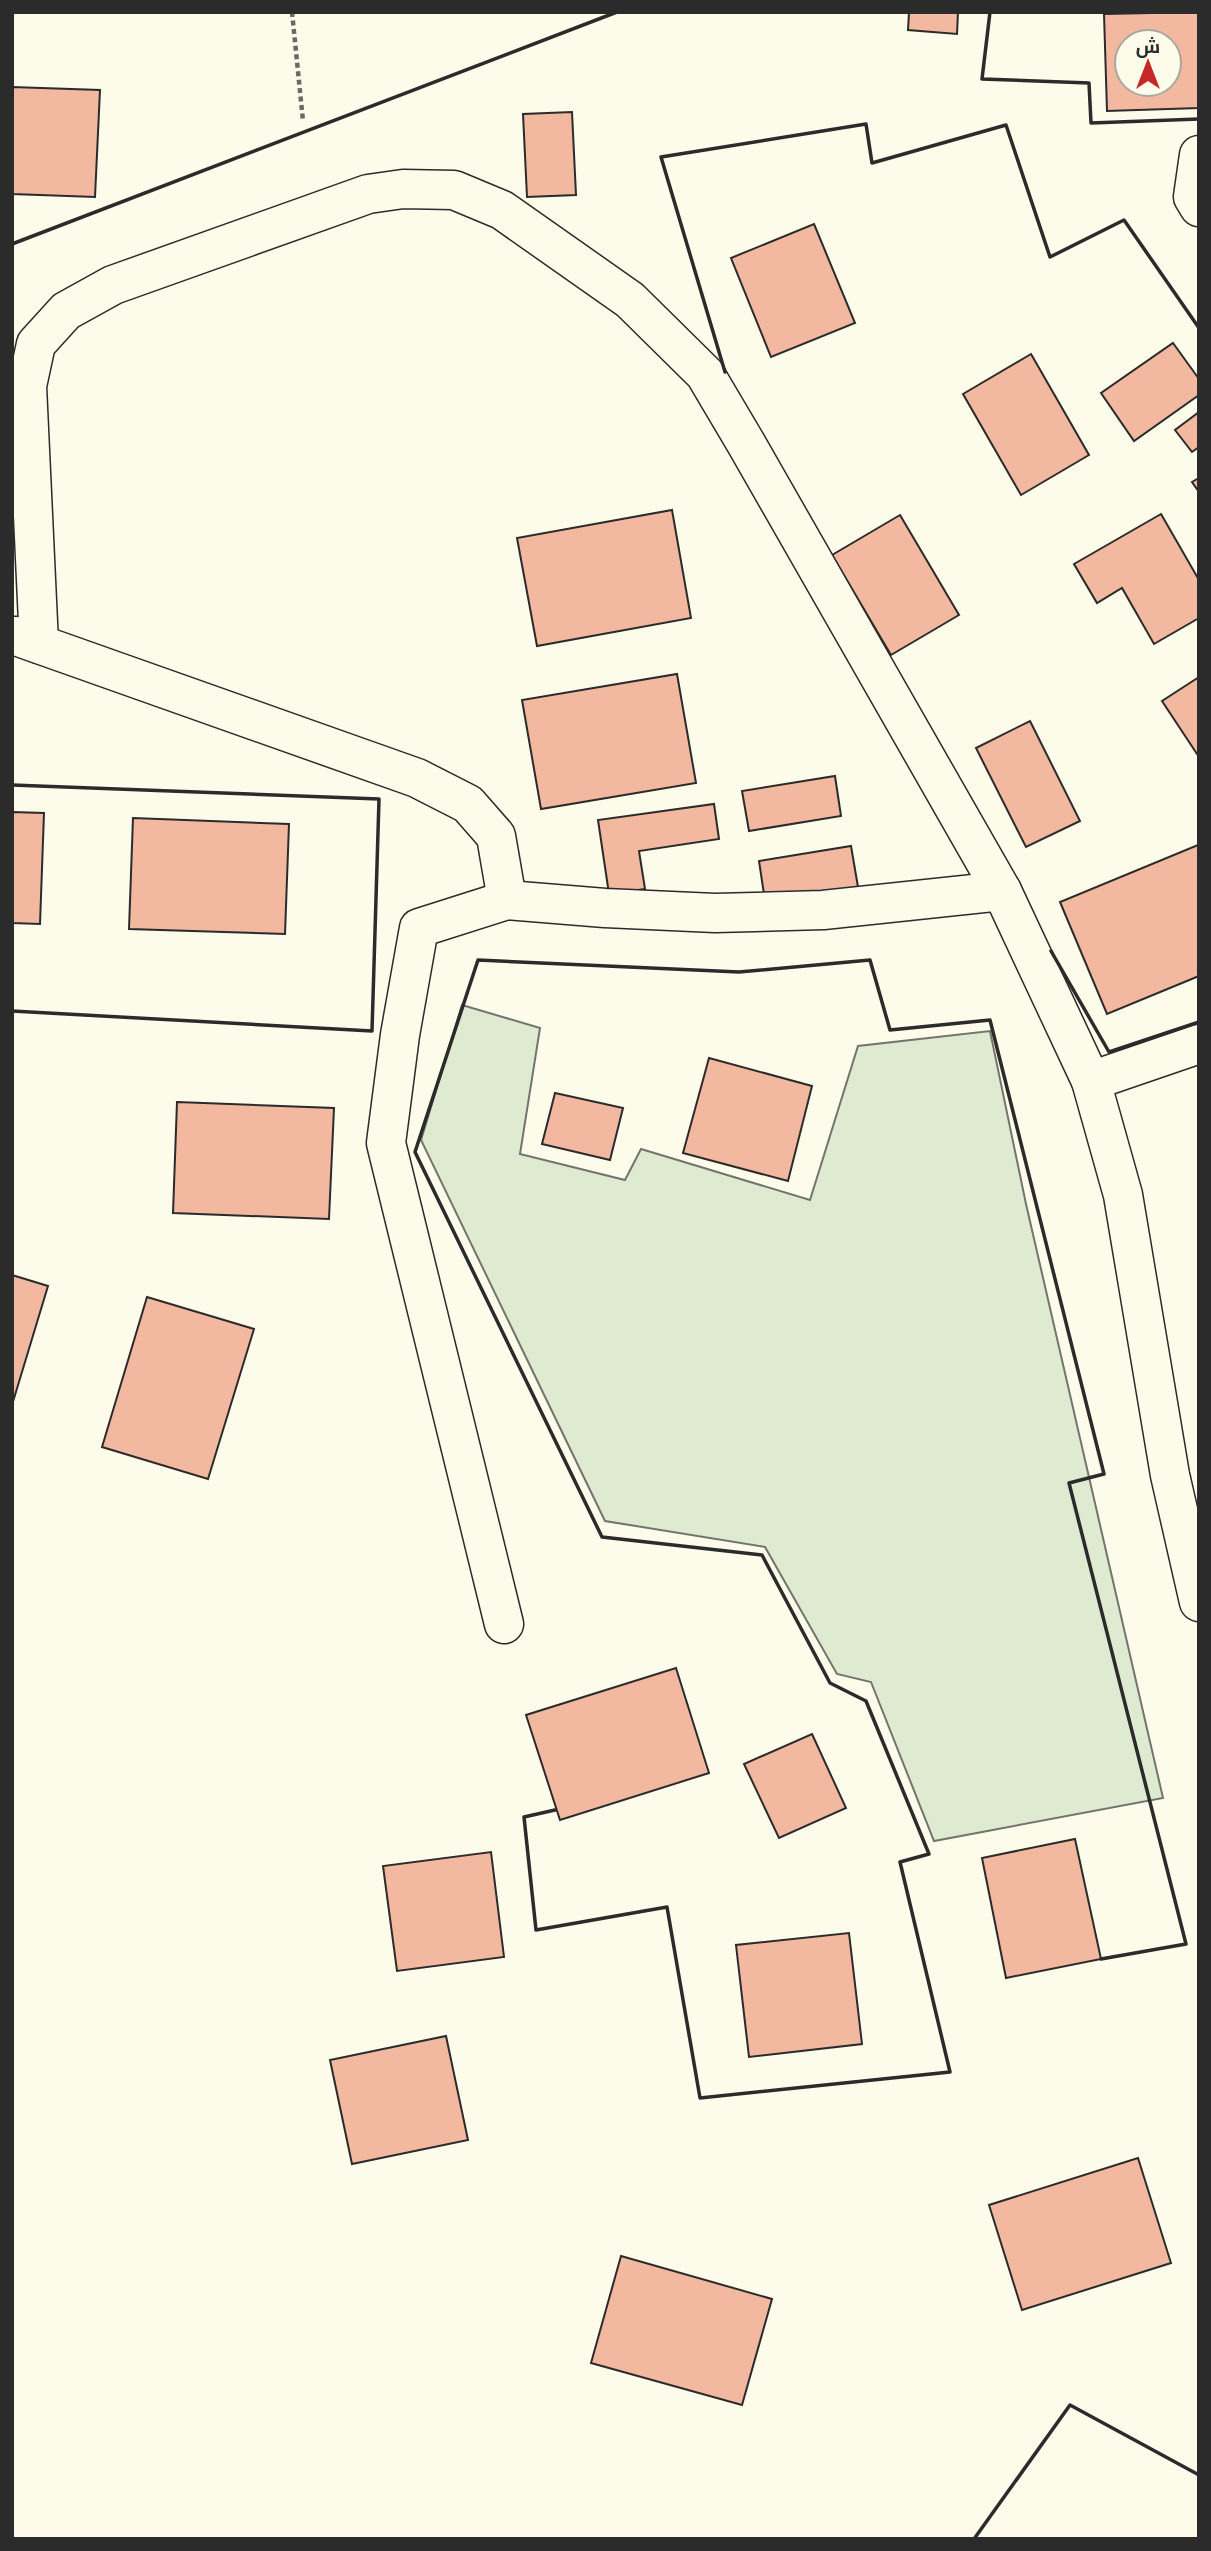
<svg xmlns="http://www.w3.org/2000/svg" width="1211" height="2551" font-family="'Roboto Condensed',Cairo,sans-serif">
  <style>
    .green { fill: #deebd1; stroke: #74746e; stroke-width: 2 }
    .building { fill: #f2b8a0; stroke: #2b2b2b; stroke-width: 2; fill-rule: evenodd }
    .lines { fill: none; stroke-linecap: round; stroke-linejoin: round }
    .minor-casing { stroke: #2b2b2b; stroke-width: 41 }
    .path { stroke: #6a6964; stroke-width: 4.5; stroke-dasharray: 5 3.5; stroke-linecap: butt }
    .minor { stroke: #fdfbea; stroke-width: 38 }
    .wall { stroke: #2b2b2b; stroke-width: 3.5 }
  </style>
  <rect width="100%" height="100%" fill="#fdfbea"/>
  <path class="green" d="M 462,1005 L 540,1028 L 520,1154 L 625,1180 L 641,1149 L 810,1200 L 858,1046 L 990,1031 L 1026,1204 L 1163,1798 L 934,1841 L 871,1682 L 837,1674 L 765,1547 L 605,1521 L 421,1140 Z"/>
  <g class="building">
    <path d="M 909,12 L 958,12 L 957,34 L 908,30 Z"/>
    <path d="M 1199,12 L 1199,108 L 1107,111 L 1104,14 ZM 1127,42 L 1169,42 L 1169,84 L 1127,84 Z"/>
    <path d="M 12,87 L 100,90 L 95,197 L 12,194 Z"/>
    <path d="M 572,112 L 576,195 L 527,197 L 523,114 Z"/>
    <path d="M 814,224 L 855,323 L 771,357 L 731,258 Z"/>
    <path d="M 1173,343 L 1199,379 L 1199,395 L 1134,441 L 1101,393 Z"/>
    <path d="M 1031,354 L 1089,455 L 1021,495 L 963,394 Z"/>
    <path d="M 1199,412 L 1199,447 L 1192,452 L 1175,430 Z"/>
    <path d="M 1199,478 L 1199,492 L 1192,482 Z"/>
    <path d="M 672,510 L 691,618 L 537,646 L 517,538 Z"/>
    <path d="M 1161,514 L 1199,580 L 1199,618 L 1154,644 L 1122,588 L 1097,603 L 1074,564 Z"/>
    <path d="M 900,515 L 959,615 L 891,655 L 832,555 Z"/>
    <path d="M 677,674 L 696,783 L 541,809 L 522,700 Z"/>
    <path d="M 1199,677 L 1199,757 L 1162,701 Z"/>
    <path d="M 1030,721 L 1080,821 L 1026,847 L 976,748 Z"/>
    <path d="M 835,776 L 841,816 L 749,831 L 742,791 Z"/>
    <path d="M 714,804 L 719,839 L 639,851 L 645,889 L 609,894 L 598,820 Z"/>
    <path d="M 12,812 L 44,813 L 40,924 L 12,923 Z"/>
    <path d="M 133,818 L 289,824 L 285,934 L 129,929 Z"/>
    <path d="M 1198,845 L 1199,976 L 1107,1014 L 1060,902 Z"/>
    <path d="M 851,846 L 858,887 L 765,901 L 759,861 Z"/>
    <path d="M 709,1058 L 812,1086 L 788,1181 L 683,1153 Z"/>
    <path d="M 555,1093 L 623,1108 L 610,1160 L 542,1144 Z"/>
    <path d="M 177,1102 L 334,1108 L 329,1219 L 173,1213 Z"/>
    <path d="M 12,1275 L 48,1286 L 12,1405 Z"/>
    <path d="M 147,1297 L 254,1329 L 208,1479 L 102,1447 Z"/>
    <path d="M 676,1668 L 709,1773 L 560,1820 L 526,1715 Z"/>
    <path d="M 812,1734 L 846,1808 L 779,1838 L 744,1764 Z"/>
    <path d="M 1075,1839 L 1101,1959 L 1006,1978 L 982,1858 Z"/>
    <path d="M 491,1852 L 504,1957 L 397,1971 L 383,1866 Z"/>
    <path d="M 849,1933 L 862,2044 L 749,2057 L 736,1945 Z"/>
    <path d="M 446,2036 L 468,2140 L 352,2164 L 330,2060 Z"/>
    <path d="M 1138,2158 L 1171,2263 L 1022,2310 L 989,2205 Z"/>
    <path d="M 621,2256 L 772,2299 L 742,2405 L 591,2363 Z"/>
  </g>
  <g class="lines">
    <g class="minor-casing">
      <g id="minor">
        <path d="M 1199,155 L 1193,197 L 1199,207"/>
        <path d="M 16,636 L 417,778 L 468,804 L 496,836 L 507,900"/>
        <path d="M 39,644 L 27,386 L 36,344 L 66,311 L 113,285 L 368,194 L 403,189 L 454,190 L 502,210 L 630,300 L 705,374 L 747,445 L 1002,891 L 1091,1081 L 1123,1195 L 1170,1475 L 1199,1602"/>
        <path d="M 1091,1081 L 1199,1044"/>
        <path d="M 504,1624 L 386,1143 L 400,1035 L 419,928 L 507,900 L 605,908 L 715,913 L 823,910 L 1002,891"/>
      </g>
    </g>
    <path class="path" d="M 292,12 L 303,121"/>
    <use href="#minor" class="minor"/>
    <g class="wall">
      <path d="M 990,12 L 982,79 L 1089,83 L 1091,123 L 1199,119"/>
      <path d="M 12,244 L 617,12"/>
      <path d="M 725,372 L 661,157 L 866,124 L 872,163 L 1006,125 L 1050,257 L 1124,220 L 1199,328"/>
      <path d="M 12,785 L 379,799 L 372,1031 L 12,1011"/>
      <path d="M 1051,951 L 1109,1052 L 1199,1022"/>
      <path d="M 1199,1498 L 1199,1507"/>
      <path d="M 555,1810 L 524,1817 L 536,1930 L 667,1907 L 700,2098 L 950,2072 L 900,1862 L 929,1854 L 866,1701 L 830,1683 L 762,1555 L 602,1537 L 415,1152 L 478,960 L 739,972 L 870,960 L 890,1030 L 990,1020 L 1104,1474 L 1069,1483 L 1186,1944 L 1101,1959"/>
      <path d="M 974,2539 L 1070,2405 L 1199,2475"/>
    </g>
  </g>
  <rect width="1211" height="2551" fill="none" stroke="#2b2b2b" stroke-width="28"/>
  <g transform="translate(1148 63)"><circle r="33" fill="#fdfbea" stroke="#a9a89e" stroke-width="2"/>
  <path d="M0-5L12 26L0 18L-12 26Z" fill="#c62828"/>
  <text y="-10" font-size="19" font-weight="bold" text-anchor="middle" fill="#2b2b2b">ش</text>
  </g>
</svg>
